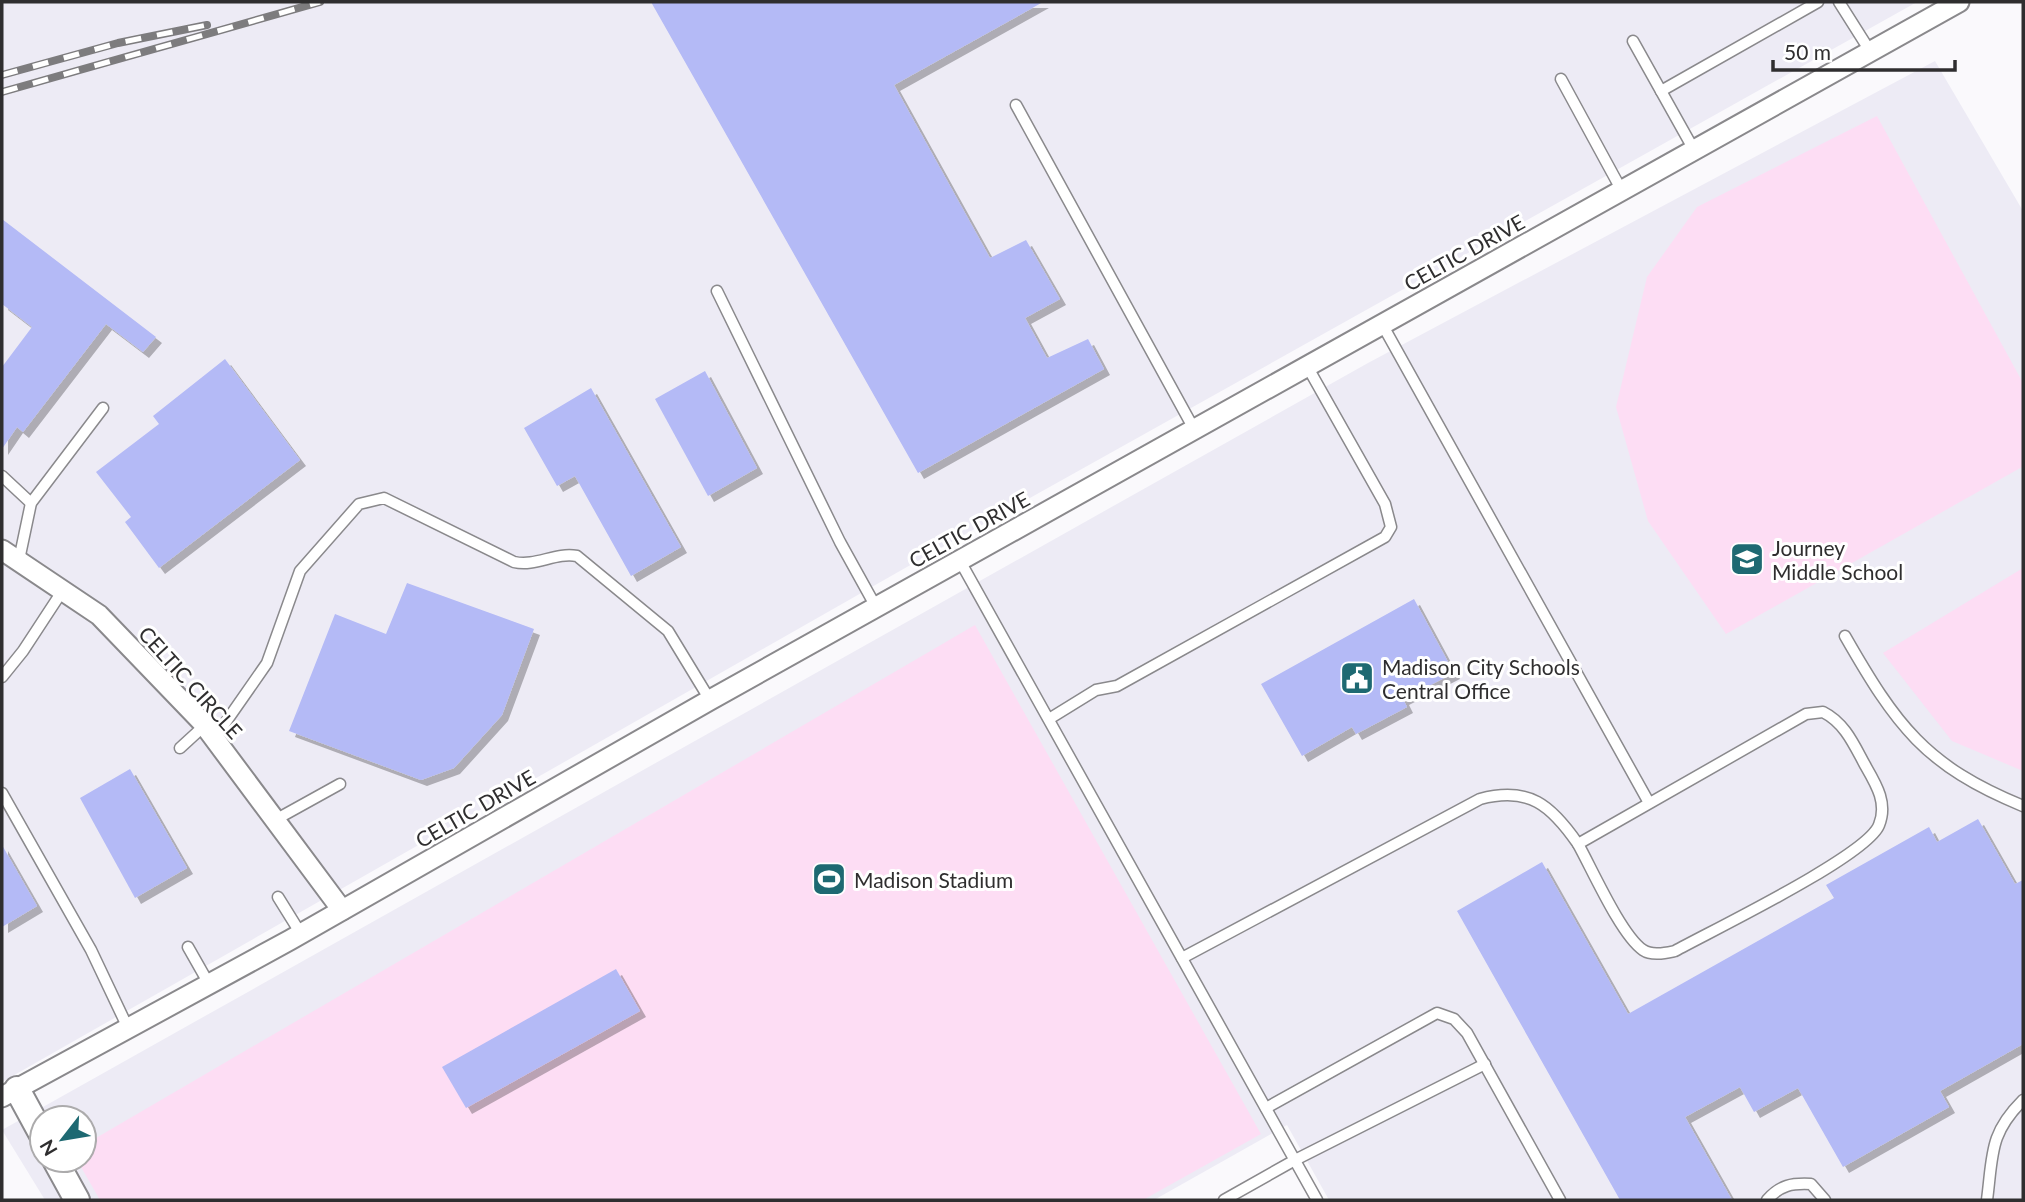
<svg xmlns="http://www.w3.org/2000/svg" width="2025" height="1202" font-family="Lato,sans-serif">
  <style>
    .built { fill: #edebf5; fill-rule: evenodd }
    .green { fill: #fdddf4 }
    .building { fill: #b4baf6; filter: url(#shadow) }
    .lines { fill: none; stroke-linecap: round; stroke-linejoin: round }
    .service-casing { stroke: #8a898c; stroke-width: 13 }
    .minor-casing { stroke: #8a898c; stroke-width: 23 }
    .tertiary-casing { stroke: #8a898c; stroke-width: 28 }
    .service { stroke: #fff; stroke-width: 10 }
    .minor { stroke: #fff; stroke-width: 19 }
    .tertiary { stroke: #fff; stroke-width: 24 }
    .rail-casing { stroke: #7d7c7e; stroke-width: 8 }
    .rail { stroke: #fff; stroke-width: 5; stroke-dasharray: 16; stroke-linecap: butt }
    .labels { text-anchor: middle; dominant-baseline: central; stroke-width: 6; stroke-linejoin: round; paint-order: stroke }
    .street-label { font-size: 21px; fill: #2f2e2f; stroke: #fff }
    .poi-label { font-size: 21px; fill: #2f2e2f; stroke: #fff; text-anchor: start }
  </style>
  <defs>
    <filter id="shadow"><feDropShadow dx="6" dy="6" stdDeviation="0" flood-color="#0004"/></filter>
  </defs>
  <rect width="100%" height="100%" fill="#faf9fc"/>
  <g class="built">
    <path d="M 2,2 L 1917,2 L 928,555 L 2,1082 Z"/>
    <path d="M 1935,61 L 2023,211 L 2023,1200 L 1329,1200 L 1287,1125 L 1154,1200 L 45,1200 L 2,1130 L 1368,363 ZM 42,1118 L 84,1118 L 84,1160 L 42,1160 Z"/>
  </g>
  <g class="green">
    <path d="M 1877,116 L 2023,383 L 2022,467 L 1726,634 L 1648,521 L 1616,407 L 1647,277 L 1697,207 Z"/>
    <path d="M 2023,568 L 2023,771 L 1952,741 L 1883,653 Z"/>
    <path d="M 975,625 L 1261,1134 L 1143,1200 L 100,1200 L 77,1160 L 84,1160 L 84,1145 Z"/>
  </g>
  <g class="building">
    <path d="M 651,2 L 1043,2 L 894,85 L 990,258 L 1026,240 L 1060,299 L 1025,318 L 1047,358 L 1088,339 L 1104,369 L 918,473 Z"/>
    <path d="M 2,219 L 156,337 L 143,352 L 106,324 L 23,432 L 17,427 L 2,449 L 2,367 L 32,327 L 2,304 Z"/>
    <path d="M 225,359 L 300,460 L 159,568 L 125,522 L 131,517 L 96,472 L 159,424 L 153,416 Z"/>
    <path d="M 705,371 L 757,468 L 708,496 L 655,399 Z"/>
    <path d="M 591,388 L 681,547 L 631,576 L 575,476 L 557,486 L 524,428 Z"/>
    <path d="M 407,583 L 534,629 L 502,715 L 454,768 L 421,780 L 289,731 L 335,614 L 386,634 Z"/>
    <path d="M 1414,599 L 1454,673 L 1403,699 L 1407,707 L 1356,734 L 1352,727 L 1302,756 L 1261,684 Z"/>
    <path d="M 130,769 L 187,868 L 135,898 L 80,798 Z"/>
    <path d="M 1978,819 L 2015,884 L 2023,880 L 2023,1044 L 1940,1091 L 1949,1107 L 1843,1167 L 1798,1088 L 1754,1112 L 1740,1087 L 1685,1117 L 1732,1200 L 1620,1200 L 1457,911 L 1542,862 L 1628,1014 L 1834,898 L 1826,885 L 1929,827 L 1937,842 Z"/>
    <path d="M 2,845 L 37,906 L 2,927 Z"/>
    <path d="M 616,969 L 640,1011 L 466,1108 L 442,1067 Z"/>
  </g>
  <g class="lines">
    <g class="service-casing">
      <g id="service">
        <path d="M 1839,2 L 1870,51"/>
        <path d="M 1633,41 L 1694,150"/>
        <path d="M 1561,79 L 1622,191"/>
        <path d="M 1661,91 L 1818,2"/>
        <path d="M 1016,105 L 1194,429"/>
        <path d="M 717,291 L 840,542 L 876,607"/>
        <path d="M 1382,324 L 1648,801"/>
        <path d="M 2,476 L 31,503"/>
        <path d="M 19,560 L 31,503 L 103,408"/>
        <path d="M 960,561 L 1317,1200"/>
        <path d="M 1845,636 C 1896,725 1925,766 2023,806"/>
        <path d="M 2,677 L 23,651 L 63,590"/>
        <path d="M 1823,712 C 1845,723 1854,745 1865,765 C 1876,784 1888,803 1879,825 C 1867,856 1711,931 1675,951 C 1665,953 1652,956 1643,950 C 1621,935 1592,869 1578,844 L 1806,714 Z"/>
        <path d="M 1049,719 L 1096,690 L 1117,686 L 1385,537 L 1391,527 L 1385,504 L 1307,366"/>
        <path d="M 214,739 L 267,663 L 300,571 L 359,504 L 384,498 L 514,562 C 536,567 555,552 577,556 L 668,631 L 710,700"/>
        <path d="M 180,748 L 204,726"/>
        <path d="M 2,793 L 91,950 L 128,1028"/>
        <path d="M 275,820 L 340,784"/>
        <path d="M 278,897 L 301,934"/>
        <path d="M 188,947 L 209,984"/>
        <path d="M 1182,958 L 1480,799 C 1529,786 1551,805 1578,844"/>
        <path d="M 1266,1108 L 1437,1013 L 1454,1019 L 1467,1033 L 1560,1200"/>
        <path d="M 1224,1200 L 1295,1160 L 1485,1064"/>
        <path d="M 1767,1200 C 1780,1185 1792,1183 1811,1184 L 1825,1200"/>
        <path d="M 1987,1200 C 1993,1154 1989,1134 2023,1100"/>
      </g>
    </g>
    <g class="minor-casing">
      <g id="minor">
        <path d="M 2,550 L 99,615 L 202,722 L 342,910"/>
        <path d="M 2,1097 L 290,940 L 710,700 L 1959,2"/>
      </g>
    </g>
    <g class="tertiary-casing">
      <g id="tertiary">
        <path d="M 17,1089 L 42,1135"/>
        <path d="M 55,1160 L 77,1200"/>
      </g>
    </g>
    <use href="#service" class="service"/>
    <use href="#minor" class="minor"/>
    <use href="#tertiary" class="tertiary"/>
    <g class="rail-casing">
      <g id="rail">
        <path d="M 2,75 L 118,43 L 207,25"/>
        <path d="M 2,92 L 320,2"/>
      </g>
    </g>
    <use href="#rail" class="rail"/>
  </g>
  <defs>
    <g id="school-square" transform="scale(1.75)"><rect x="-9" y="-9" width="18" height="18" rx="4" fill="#1e6972" stroke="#fff"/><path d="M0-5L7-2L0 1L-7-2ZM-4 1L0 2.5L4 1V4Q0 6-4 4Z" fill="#fff"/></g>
    <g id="civic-square" transform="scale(1.75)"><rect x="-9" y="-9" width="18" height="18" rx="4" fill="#1e6972" stroke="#fff"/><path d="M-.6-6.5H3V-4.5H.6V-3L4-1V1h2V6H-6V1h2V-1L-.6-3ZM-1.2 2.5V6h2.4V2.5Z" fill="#fff"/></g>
    <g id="stadium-square" transform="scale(1.75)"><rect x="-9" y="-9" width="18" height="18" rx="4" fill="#1e6972" stroke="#fff"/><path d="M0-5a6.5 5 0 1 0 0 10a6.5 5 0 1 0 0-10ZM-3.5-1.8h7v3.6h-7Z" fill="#fff"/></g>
  </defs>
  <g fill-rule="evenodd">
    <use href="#school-square" x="1747" y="559"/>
    <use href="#civic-square" x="1357" y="678"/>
    <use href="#stadium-square" x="829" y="879"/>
  </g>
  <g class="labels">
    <g class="street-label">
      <text transform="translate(1464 252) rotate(-29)">CELTIC DRIVE</text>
      <text transform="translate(969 529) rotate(-29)">CELTIC DRIVE</text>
      <text transform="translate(191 682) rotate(48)">CELTIC CIRCLE</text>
      <text transform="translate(475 808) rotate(-30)">CELTIC DRIVE</text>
    </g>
    <g class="poi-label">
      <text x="1772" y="547">Journey<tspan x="1772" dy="24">Middle School</tspan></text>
      <text x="1382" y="666">Madison City Schools<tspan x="1382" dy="24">Central Office</tspan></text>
      <text x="854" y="879">Madison Stadium</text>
    </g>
  </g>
  <rect width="2025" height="1202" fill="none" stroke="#2f2e2f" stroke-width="7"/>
  <g transform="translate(63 1139) rotate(239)"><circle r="33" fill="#ffffff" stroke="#acabac" stroke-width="2"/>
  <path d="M0-5L12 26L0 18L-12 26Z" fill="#1e6972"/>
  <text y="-10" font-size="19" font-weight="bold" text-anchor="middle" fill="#2f2e2f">N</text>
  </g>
  <path d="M1773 60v10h182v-10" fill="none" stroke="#2f2e2f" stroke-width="3.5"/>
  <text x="1784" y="60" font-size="21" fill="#2f2e2f" stroke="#ffffff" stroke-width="5" paint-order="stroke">50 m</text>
</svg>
